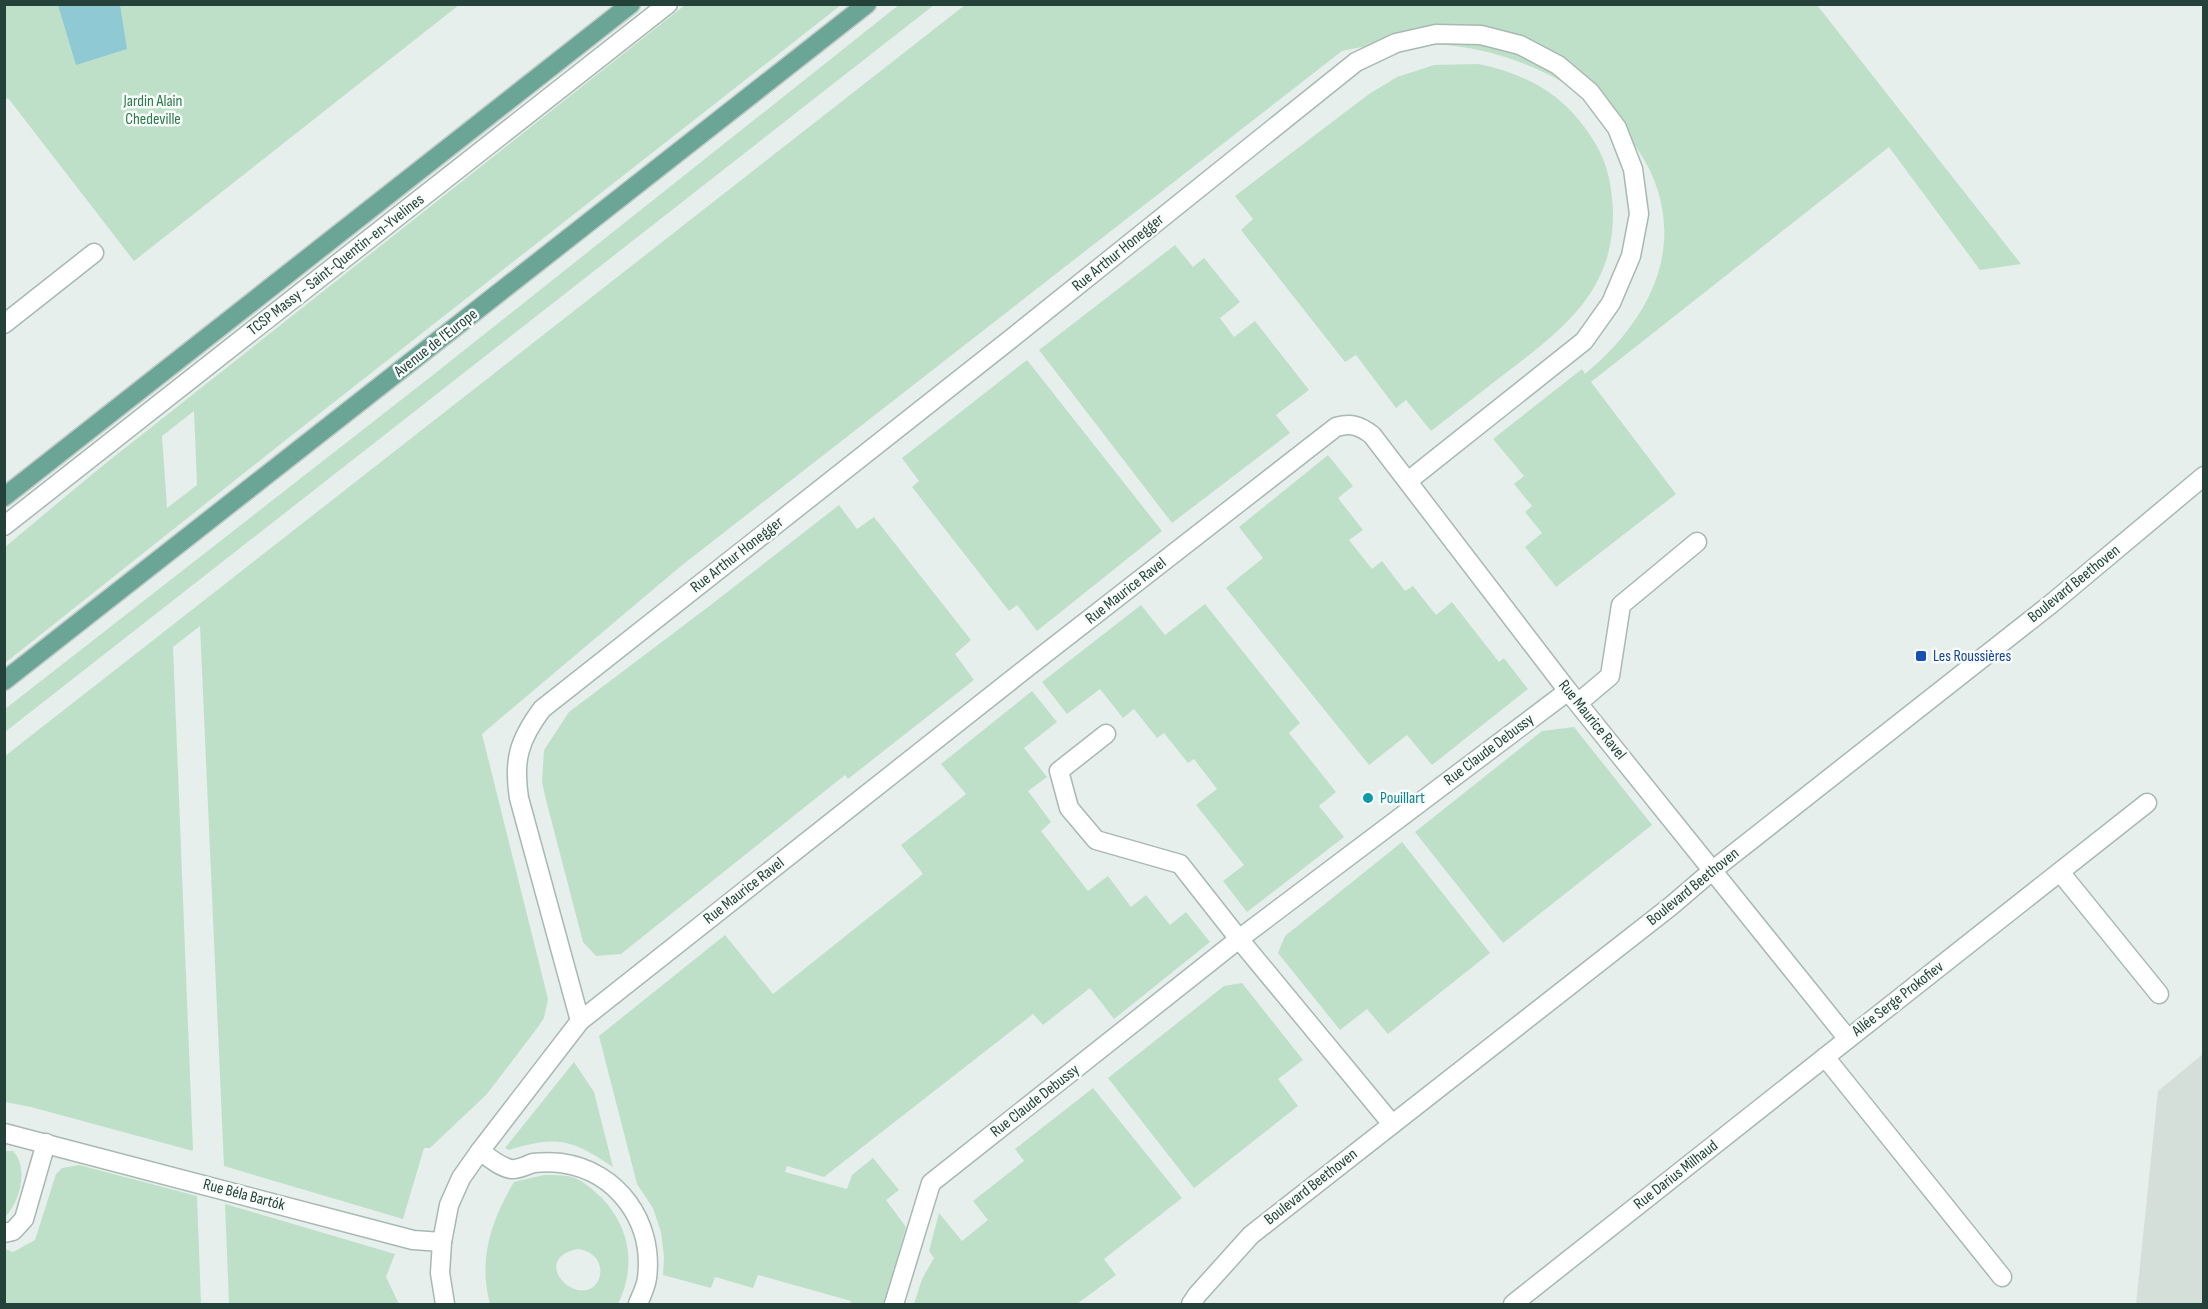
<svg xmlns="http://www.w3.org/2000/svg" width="2208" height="1309" font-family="'Sofia Sans Condensed',sans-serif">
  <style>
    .built { fill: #d4dfda }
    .green { fill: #bfe0c8; fill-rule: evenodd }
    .water { fill: #8ec9d4 }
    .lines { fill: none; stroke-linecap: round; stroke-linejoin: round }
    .service-casing { stroke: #a8b8b2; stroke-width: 21 }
    .pedestrian-casing { stroke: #a8b8b2; stroke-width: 21 }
    .minor-casing { stroke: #a8b8b2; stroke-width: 21 }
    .tertiary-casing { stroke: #a8b8b2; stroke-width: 21 }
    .primary-casing { stroke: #c2cac8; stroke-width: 21 }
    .service { stroke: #fff; stroke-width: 18 }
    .pedestrian { stroke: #fff; stroke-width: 18 }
    .minor { stroke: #fff; stroke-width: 18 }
    .tertiary { stroke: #fff; stroke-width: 18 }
    .primary { stroke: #6aa596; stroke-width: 18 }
    .transit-dot { fill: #1a4fb4; stroke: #f7fbf9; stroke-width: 2 }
    .culture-dot { fill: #0f9aa8; stroke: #f7fbf9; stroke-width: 2 }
    .labels { text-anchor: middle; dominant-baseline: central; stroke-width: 5; stroke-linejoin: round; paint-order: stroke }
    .park-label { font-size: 16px; fill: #2d7a4b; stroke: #f7fbf9 }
    .street-label { font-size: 16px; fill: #24423a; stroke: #f7fbf9 }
    .transit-label { font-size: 16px; fill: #164399; stroke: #f7fbf9; text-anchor: start }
    .culture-label { font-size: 16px; fill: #0d838f; stroke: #f7fbf9; text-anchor: start }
  </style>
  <rect width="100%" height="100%" fill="#e6efeb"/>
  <path class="built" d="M 2203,1054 L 2203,1304 L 2136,1304 L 2158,1091 Z"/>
  <g class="green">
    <path d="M 900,4 L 934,5 L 5,732 L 5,709 L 433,375 Z"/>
    <path d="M 4,5 L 459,5 L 134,261 L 8,98 L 5,100 Z"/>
    <path d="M 685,5 L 841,5 L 287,439 L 5,663 L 5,547 L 101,467 ZM 194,411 L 197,485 L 167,508 L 162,436 Z"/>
    <path d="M 965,5 L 1817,5 L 2021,264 L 1980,270 L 1889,147 L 1591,382 L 1676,494 L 1556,587 L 1525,547 L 1542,533 L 1525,512 L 1532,506 L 1514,484 L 1524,476 L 1493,439 L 1582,369 L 1585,374 C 1788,204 1563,0 1342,51 L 681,566 L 482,734 L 548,999 L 544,1018 L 538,1027 L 487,1094 L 430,1148 L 424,1148 L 403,1219 L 224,1166 L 200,626 L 173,647 L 193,1151 L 31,1107 L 5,1102 L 5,756 Z"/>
    <path d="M 1478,64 C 1529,74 1568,97 1595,143 C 1608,164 1612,187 1613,212 C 1614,289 1566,327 1511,369 C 1484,390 1458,410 1431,431 L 1406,400 L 1396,408 L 1356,355 L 1345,362 L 1241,230 L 1253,219 L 1235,196 L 1369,94 L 1397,77 L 1434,65 Z"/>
    <path d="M 1175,245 L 1193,267 L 1204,258 L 1240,302 L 1220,318 L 1234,337 L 1255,321 L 1309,390 L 1276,415 L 1290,433 L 1172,523 L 1039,350 Z"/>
    <path d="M 1027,360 L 1162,531 L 1037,631 L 1017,605 L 1009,611 L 912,487 L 919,481 L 902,458 Z"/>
    <path d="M 1328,455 L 1353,486 L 1338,498 L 1363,530 L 1349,540 L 1372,569 L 1382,561 L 1405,591 L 1413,586 L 1436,615 L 1452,602 L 1499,662 L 1504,658 L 1528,689 L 1432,765 L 1407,735 L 1369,765 L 1226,588 L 1263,558 L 1239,527 Z"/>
    <path d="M 839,505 L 857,529 L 874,517 L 971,640 L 955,654 L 974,680 L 848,779 L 845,775 L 621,954 L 596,956 L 583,942 L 546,800 L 542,782 L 544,750 L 569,712 L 712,604 Z"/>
    <path d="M 1205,604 L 1300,723 L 1289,733 L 1336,792 L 1319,806 L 1344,837 L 1247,912 L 1223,881 L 1244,865 L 1196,805 L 1217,789 L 1194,759 L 1188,763 L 1164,733 L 1157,738 L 1134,709 L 1123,718 L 1100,689 L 1067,714 L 1042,682 L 1141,605 L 1165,635 Z"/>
    <path d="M 1032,691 L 1057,722 L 1024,748 L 1047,777 L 1028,791 L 1051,822 L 1041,831 L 1088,891 L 1108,876 L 1131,907 L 1146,895 L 1170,925 L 1186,912 L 1210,942 L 1114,1019 L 1090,988 L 1043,1025 L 1033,1014 L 824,1177 L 787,1166 L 785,1172 L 847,1189 L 852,1175 L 873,1158 L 899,1190 L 886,1200 L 906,1227 L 885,1304 L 850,1304 L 851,1301 L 758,1275 L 753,1288 L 715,1277 L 711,1288 L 663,1275 L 664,1257 L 661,1232 L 653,1208 L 637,1184 L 599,1036 L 725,935 L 773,994 L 923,874 L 901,845 L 966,794 L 941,764 Z"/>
    <path d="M 1574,727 L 1652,825 L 1503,943 L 1415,832 L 1542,731 Z"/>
    <path d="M 1402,842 L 1490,953 L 1388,1034 L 1367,1009 L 1340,1030 L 1278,953 L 1285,936 Z"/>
    <path d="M 1242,983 L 1303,1060 L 1278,1079 L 1298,1106 L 1194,1188 L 1108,1078 L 1224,986 Z"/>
    <path d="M 574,1062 L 594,1092 L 613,1167 C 572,1139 556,1135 509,1150 L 505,1148 Z"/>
    <path d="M 1093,1088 L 1182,1198 L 1104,1259 L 1116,1275 L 1077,1304 L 914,1304 L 922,1279 L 934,1258 L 929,1251 L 939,1213 L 962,1241 L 988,1220 L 973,1201 L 1024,1161 L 1015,1149 Z"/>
    <path d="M 5,1151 L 13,1151 C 29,1168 20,1202 5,1217 Z"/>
    <path d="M 79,1165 L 197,1196 L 201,1304 L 5,1304 L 5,1249 L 13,1252 L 35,1240 L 56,1174 L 62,1168 Z"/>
    <path d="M 544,1175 C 553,1175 564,1175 572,1177 C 583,1180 594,1191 602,1198 C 631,1229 636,1267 618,1304 L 490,1304 C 478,1259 491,1221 514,1182 ZM 578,1249 C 596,1251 606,1267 597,1283 C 577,1309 528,1259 578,1249 Z"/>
    <path d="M 225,1204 L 395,1254 L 386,1277 L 399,1304 L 229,1304 Z"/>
  </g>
  <path class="water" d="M 58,5 L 120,5 L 127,49 L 76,65 Z"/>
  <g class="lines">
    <g class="service-casing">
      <g id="service">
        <path d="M 4,526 L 668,4"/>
        <path d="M 1578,703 L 1610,676 L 1621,605 L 1697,542"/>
      </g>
    </g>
    <g class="pedestrian-casing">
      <path id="pedestrian" d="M 480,1151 C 488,1157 500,1167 511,1169 C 518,1170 527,1165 533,1163 C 542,1162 553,1162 561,1163 C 618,1171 654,1222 647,1278 C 646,1287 641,1296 638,1304"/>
    </g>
    <g class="minor-casing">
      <g id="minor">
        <path d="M 4,324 L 94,253"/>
        <path d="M 1106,734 L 1059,771 L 1069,808 L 1096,840 L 1180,864 L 1239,939 L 1392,1124"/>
        <path d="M 2060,872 L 2159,994"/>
        <path d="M 580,1021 L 519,798 C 513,760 519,740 542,709 L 1012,338 L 1356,62 L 1396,43 L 1436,34 L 1481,35 L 1520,45 L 1558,65 L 1590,92 L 1617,128 L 1633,169 L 1639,214 L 1631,256 L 1611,303 L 1584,341 L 1408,481"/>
        <path d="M 1825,1057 L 2002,1277"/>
        <path d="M 4,1133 L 413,1240 L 442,1242"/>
        <path d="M 4,1233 L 13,1231 L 24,1219 L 46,1143"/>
        <path d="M 445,1304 L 440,1273 L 442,1242 L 449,1205 L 461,1178 L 480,1151 L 580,1021 L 1024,670 L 1336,427 C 1351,423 1359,425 1372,435 L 1568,691 L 1848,1039 L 2147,803"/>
        <path d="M 894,1304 L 931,1183 L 1239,939 L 1568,691"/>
        <path d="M 1513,1304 L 1848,1039"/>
      </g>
    </g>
    <g class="tertiary-casing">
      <path id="tertiary" d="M 1191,1304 L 1197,1295 L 1251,1235 L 1671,906 L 1713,870 L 2051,604 L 2204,476"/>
    </g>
    <g class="primary-casing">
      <g id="primary">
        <path d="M 4,497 L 631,4"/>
        <path d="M 4,681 L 867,4"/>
      </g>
    </g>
    <use href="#service" class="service"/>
    <use href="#pedestrian" class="pedestrian"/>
    <use href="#minor" class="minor"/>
    <use href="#tertiary" class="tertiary"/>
    <use href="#primary" class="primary"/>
  </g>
  <rect class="transit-dot" x="1915" y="650" width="12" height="12" rx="3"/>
  <circle class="culture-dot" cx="1368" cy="798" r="6"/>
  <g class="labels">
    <g class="park-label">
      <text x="153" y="101">Jardin Alain<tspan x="153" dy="18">Chedeville</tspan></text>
    </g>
    <g class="street-label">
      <text transform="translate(1118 253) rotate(-39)">Rue Arthur Honegger</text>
      <text transform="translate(336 265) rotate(-38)">TCSP Massy - Saint-Quentin-en-Yvelines</text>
      <text transform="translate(436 343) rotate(-38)">Avenue de l'Europe</text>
      <text transform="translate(737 555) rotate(-38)">Rue Arthur Honegger</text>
      <text transform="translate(2074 584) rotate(-39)">Boulevard Beethoven</text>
      <text transform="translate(1126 591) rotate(-38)">Rue Maurice Ravel</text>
      <text transform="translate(1592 720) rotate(51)">Rue Maurice Ravel</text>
      <text transform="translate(1489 750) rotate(-37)">Rue Claude Debussy</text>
      <text transform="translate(1693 887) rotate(-39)">Boulevard Beethoven</text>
      <text transform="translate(744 891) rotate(-38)">Rue Maurice Ravel</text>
      <text transform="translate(1898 999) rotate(-38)">Allée Serge Prokofiev</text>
      <text transform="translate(1035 1101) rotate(-38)">Rue Claude Debussy</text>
      <text transform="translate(1676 1175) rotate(-38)">Rue Darius Milhaud</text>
      <text transform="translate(1311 1187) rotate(-38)">Boulevard Beethoven</text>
      <text transform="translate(244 1195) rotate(15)">Rue Béla Bartók</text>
    </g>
    <g class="transit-label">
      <text x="1933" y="656">Les Roussières</text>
    </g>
    <g class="culture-label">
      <text x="1380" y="798">Pouillart</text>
    </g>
  </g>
  <rect width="2208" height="1309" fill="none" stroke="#24423a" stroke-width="12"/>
</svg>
